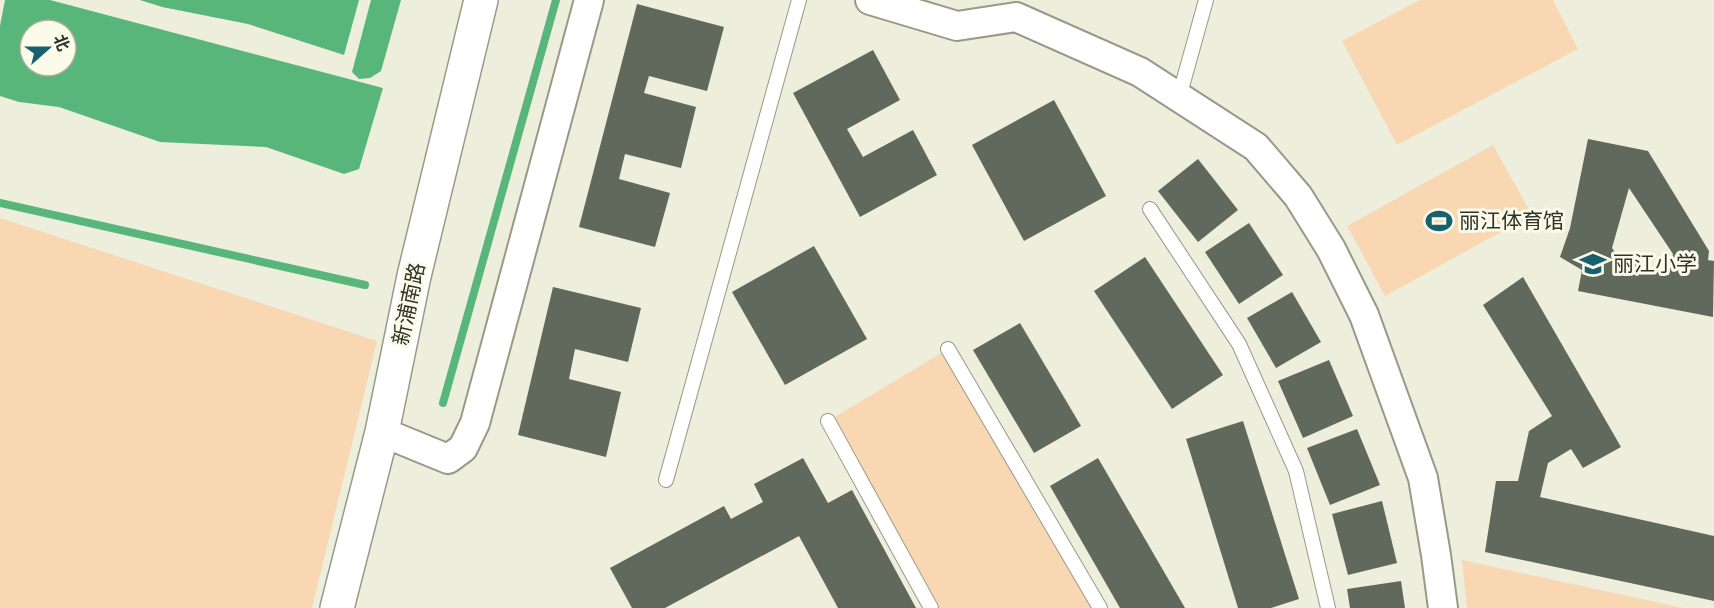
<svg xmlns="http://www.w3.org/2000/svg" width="1714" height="608" font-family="Karla,'Noto Sans SC',sans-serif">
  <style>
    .green { fill: #f8d7b2 }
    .water { fill: #59b67b; fill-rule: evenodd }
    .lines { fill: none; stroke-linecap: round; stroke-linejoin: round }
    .stream { stroke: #59b67b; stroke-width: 8 }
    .building { fill: #60695b; fill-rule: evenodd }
    .service-casing { stroke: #989a88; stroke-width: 16 }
    .minor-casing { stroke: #989a88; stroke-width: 32 }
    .tertiary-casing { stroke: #989a88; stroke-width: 36 }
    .service { stroke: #fff; stroke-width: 14 }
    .minor { stroke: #fff; stroke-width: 28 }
    .tertiary { stroke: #fff; stroke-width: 33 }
    .labels { text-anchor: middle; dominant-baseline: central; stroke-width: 6; stroke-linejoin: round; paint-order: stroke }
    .poi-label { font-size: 21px; fill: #32322b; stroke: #fafce9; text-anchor: start }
    .street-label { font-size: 21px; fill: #32322b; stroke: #fafce9 }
  </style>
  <rect width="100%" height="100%" fill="#edefdc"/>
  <g class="green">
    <path d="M 1420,0 L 1553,0 L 1578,49 L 1397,145 L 1342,41 Z"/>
    <path d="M 1493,145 L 1532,215 L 1385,296 L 1347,226 Z"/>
    <path d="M 0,218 L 377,341 L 312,608 L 0,608 Z"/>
    <path d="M 948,349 L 1100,608 L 931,608 L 828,421 Z"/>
    <path d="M 1462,560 L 1683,608 L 1467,608 Z"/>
  </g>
  <g class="water">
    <path d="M 5,0 L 50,0 L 383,88 L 359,169 L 344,174 L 266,147 L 160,142 L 59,107 L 19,102 L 0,96 L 0,26 ZM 30,30 L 66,30 L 66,66 L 30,66 Z"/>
    <path d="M 140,0 L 359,0 L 344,55 L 248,24 L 162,7 Z"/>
    <path d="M 371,0 L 401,0 L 381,71 L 370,78 L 359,79 L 352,72 Z"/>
  </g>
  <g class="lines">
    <g class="stream">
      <path d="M 0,203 L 365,285"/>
      <path d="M 443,403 L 556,0"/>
    </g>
  </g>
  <g class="building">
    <path d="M 637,4 L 724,27 L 707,91 L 649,76 L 644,93 L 696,107 L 681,168 L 625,154 L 619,179 L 670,193 L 655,247 L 579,227 Z"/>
    <path d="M 873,50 L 900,100 L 847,129 L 863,157 L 913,130 L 937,175 L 860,217 L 793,93 Z"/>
    <path d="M 1054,100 L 1106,196 L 1024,241 L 972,145 Z"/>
    <path d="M 1588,139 L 1648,151 L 1709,251 L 1708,260 L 1714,261 L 1713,317 L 1578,291 L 1582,270 L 1560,257 L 1570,228 ZM 1629,188 L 1673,254 L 1669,275 L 1620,259 L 1612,248 Z"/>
    <path d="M 1198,159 L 1238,210 L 1198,242 L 1158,191 Z"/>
    <path d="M 1249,223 L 1283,275 L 1239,304 L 1205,252 Z"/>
    <path d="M 814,246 L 867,339 L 785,385 L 732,292 Z"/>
    <path d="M 1145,257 L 1223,375 L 1172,409 L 1094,291 Z"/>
    <path d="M 1523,277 L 1621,447 L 1583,468 L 1571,449 L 1548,463 L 1540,497 L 1714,536 L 1714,601 L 1485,552 L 1496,481 L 1518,481 L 1529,431 L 1552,416 L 1483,305 Z"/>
    <path d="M 553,287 L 641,308 L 628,362 L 575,349 L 569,379 L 621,392 L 606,457 L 518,435 Z"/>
    <path d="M 1292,292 L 1321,342 L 1276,368 L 1247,318 Z"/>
    <path d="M 1020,323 L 1081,426 L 1034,453 L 973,350 Z"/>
    <path d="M 1329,360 L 1353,416 L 1303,438 L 1278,381 Z"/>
    <path d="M 1243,421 L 1299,599 L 1271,608 L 1238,608 L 1186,439 Z"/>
    <path d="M 1357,429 L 1380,485 L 1330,505 L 1307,448 Z"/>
    <path d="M 803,458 L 828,503 L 852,490 L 916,608 L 838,608 L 799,536 L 665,608 L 632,608 L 610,568 L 724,506 L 731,519 L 763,502 L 754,484 Z"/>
    <path d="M 1098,458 L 1185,608 L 1120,608 L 1050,486 Z"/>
    <path d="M 1382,501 L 1397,563 L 1348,575 L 1332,514 Z"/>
    <path d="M 1401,581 L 1405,608 L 1350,608 L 1347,589 Z"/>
  </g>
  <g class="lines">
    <g class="service-casing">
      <g id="service">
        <path d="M 1179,97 L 1206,0"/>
        <path d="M 1150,209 L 1239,344 L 1296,471 L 1328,608"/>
        <path d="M 948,349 L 1100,608"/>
        <path d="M 828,421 L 931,608"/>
        <path d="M 666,480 L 799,0"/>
      </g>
    </g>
    <g class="minor-casing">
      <g id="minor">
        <path d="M 870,0 L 957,26 L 1016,17 L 1140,72 L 1256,147 L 1298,196 L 1331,249 L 1364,315 L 1423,478 L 1436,555 L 1443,608"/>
        <path d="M 382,432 L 448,459 L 463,448 L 475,423 L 589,0"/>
      </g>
    </g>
    <g class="tertiary-casing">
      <path id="tertiary" d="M 337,608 L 382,432 L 414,276 L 481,0"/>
    </g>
    <use href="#service" class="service"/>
    <use href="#minor" class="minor"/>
    <use href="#tertiary" class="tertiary"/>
  </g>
  <defs>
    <g id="stadium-bare" transform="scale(2.07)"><path d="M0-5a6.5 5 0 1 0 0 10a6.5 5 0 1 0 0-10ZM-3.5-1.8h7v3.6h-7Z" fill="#185f70" stroke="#fafce9" stroke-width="2.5" paint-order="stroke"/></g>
    <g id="school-bare" transform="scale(2.07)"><path d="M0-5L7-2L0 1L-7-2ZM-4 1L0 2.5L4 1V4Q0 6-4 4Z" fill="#185f70" stroke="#fafce9" stroke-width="2.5" paint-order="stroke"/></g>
  </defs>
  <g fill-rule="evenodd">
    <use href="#stadium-bare" x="1439" y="221"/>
    <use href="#school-bare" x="1593" y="264"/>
  </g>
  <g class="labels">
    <g class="poi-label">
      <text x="1459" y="221">丽江体育馆</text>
      <text x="1613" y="264">丽江小学</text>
    </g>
    <g class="street-label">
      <text transform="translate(409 304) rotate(-78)">新浦南路</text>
    </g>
  </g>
  <g transform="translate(48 48) rotate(69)"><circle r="28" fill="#fafce9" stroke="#aaab9d" stroke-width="1.5"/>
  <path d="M0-4.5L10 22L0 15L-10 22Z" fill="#185f70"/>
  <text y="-9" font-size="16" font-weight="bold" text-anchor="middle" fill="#32322b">北</text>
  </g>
</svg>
